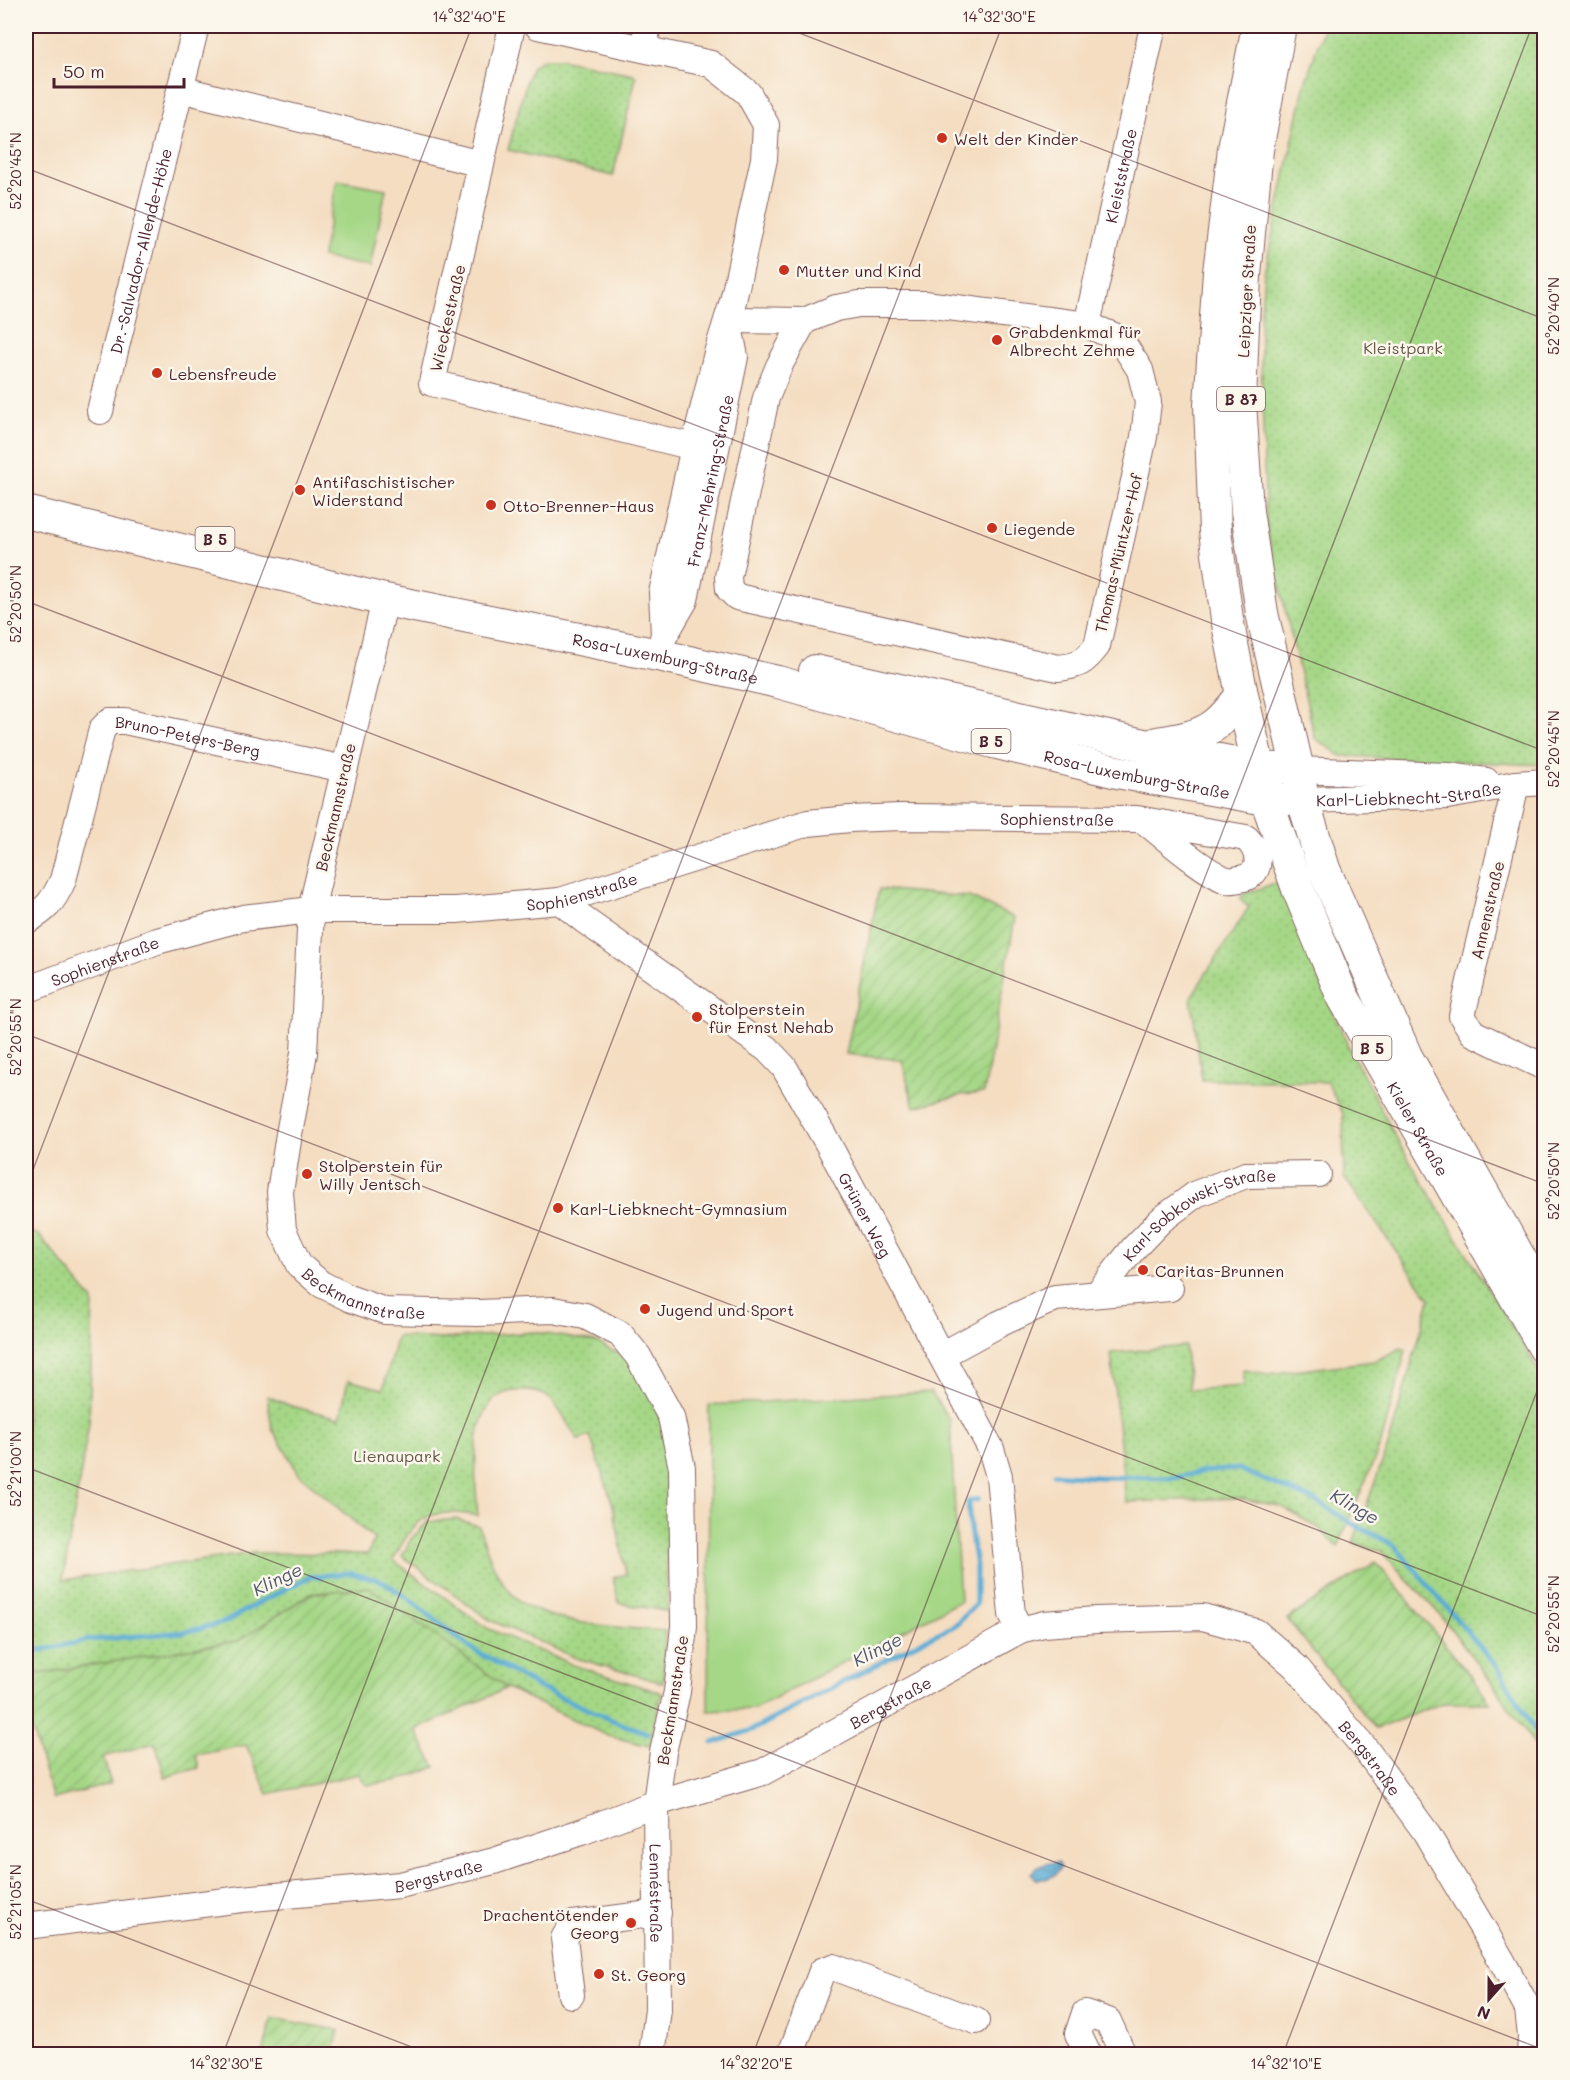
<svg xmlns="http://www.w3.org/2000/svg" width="1570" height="2080" font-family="Mali,sans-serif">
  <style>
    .grass { fill: url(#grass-dots); stroke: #787b58; stroke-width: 1.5 }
    .garden { fill: url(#garden-furrows); stroke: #787b58; stroke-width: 1.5 }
    .pitch { fill: #a5d786; stroke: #787b58; stroke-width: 1.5 }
    .water { fill: url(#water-waves); stroke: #526580; stroke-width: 1.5 }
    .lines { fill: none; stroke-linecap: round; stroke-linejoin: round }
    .stream { stroke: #59abd4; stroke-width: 5 }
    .minor-casing { stroke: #866260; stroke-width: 28 }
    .major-casing { stroke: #866260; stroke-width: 34 }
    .minor { stroke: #fff; stroke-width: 26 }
    .major { stroke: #fff; stroke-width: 32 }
    .ticks { fill: none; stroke: #4a1f2b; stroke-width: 1.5; stroke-opacity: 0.45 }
    .poi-dot { fill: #c8321e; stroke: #fbf7ec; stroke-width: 2 }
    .labels { text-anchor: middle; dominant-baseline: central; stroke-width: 5; stroke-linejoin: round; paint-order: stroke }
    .shield { fill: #fbf7ec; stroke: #7f6065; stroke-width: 1.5 }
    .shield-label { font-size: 15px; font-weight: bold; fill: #4a1f2b }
    .poi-label { font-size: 16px; fill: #4a1f2b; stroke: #fbf7ec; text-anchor: start }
    .street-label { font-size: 16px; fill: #4a1f2b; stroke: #fbf7ec }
    .park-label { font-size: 16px; fill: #655646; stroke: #fbf7ec }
    .water-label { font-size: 18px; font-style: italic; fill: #50576f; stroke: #fbf7ec }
    .neatline { fill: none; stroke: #4a1f2b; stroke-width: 2 }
    .ticks-label { font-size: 15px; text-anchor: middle; fill: #4a1f2b }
  </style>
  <defs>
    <pattern id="grass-dots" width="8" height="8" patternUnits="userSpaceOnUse" patternTransform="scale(1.5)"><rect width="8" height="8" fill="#a5d786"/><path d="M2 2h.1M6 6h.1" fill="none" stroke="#90b874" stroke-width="1.8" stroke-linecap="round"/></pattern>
    <pattern id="garden-furrows" width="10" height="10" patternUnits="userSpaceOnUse" patternTransform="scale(1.5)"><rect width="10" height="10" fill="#a5d786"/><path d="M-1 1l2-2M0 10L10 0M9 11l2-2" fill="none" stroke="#90b874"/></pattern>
    <pattern id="water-waves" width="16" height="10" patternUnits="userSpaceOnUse" patternTransform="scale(1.5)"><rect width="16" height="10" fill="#59abd4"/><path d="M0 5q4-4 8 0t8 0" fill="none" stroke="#4c8bac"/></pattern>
  </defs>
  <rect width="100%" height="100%" fill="#fbf7ec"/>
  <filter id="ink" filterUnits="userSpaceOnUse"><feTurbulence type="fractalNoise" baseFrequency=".0167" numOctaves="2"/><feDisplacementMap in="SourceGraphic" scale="12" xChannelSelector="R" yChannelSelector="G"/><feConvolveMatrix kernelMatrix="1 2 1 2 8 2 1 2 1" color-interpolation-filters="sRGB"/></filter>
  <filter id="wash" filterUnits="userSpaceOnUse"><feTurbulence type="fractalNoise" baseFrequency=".008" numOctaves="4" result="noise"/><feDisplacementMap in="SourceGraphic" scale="24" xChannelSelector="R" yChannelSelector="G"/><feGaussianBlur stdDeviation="1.35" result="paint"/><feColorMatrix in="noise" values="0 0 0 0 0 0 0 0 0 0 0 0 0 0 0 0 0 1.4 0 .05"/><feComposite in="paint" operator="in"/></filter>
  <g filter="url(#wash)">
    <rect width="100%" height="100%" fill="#f4ddc1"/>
    <g class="grass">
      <path d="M 1324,26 L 1544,26 L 1544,765 L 1341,756 L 1315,738 L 1266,527 L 1260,322 L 1264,274 L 1304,87 Z"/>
      <path d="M 543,59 L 560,59 L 633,74 L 636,77 L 613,176 L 508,150 L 527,79 L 532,66 Z"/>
      <path d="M 1275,883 L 1289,883 L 1309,954 L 1349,1048 L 1401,1147 L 1544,1379 L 1544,1759 L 1493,1684 L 1442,1617 L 1381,1551 L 1353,1543 L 1389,1443 L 1430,1299 L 1344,1177 L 1343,1114 L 1327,1082 L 1202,1080 L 1191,997 L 1249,907 L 1240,900 L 1242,895 Z"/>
      <path d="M 26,1231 L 39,1235 L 93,1301 L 89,1423 L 63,1580 L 254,1553 L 368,1554 L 374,1539 L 299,1474 L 272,1429 L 267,1396 L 291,1406 L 340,1418 L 348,1380 L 383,1389 L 397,1336 L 441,1339 L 534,1332 L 596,1342 L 633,1361 L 662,1419 L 667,1466 L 667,1611 L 619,1603 L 613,1578 L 626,1574 L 613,1505 L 590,1436 L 578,1440 C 571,1430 557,1404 549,1398 C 539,1390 526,1390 514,1391 C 466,1395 475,1482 478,1516 C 428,1507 416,1516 393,1560 L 487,1628 L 573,1665 L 662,1693 L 650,1746 L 608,1736 L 507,1688 L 369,1588 L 310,1594 L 239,1641 L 26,1676 Z"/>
      <path d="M 1185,1346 L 1189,1390 L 1244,1386 L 1243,1370 L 1268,1374 L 1375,1361 L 1401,1348 L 1406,1350 L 1381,1443 L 1338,1547 L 1319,1528 L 1280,1506 L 1237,1498 L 1126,1502 L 1111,1353 Z"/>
      <path d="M 456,1519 L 479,1526 C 487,1550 495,1578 514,1596 C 544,1626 623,1627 665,1631 L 663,1683 L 576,1658 L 490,1620 L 402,1556 L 411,1539 L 428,1522 Z"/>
    </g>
    <g class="garden">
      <path d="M 879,889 L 969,897 L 1015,918 L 984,1093 L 961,1095 L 914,1107 L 902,1060 L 846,1054 Z"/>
      <path d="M 1376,1562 L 1467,1671 L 1490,1703 L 1443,1703 L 1376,1729 L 1287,1619 Z"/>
      <path d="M 369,1587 L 507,1688 L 416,1730 L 435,1767 L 400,1780 L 366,1785 L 359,1774 L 268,1794 L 246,1745 L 196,1755 L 199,1768 L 165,1777 L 155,1743 L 103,1757 L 111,1784 L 53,1799 L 26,1711 L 26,1676 L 238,1641 L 310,1594 Z"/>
      <path d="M 272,2018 L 339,2030 L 333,2054 L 263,2054 Z"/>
    </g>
    <g class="pitch">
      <path d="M 337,180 L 386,189 L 370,267 L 322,257 Z"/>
      <path d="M 931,1392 L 950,1421 L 960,1601 L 754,1709 L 708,1711 L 709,1405 Z"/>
    </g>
    <path class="water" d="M 1058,1862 L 1061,1868 C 1053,1878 1048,1880 1035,1879 L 1031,1873 C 1039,1865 1047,1863 1058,1862 Z"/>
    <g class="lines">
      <g class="stream">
        <path d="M 1054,1474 L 1096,1477 L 1174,1478 L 1201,1472 L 1238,1469 L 1318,1502 L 1351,1523 L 1394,1545 L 1498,1668 L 1544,1745"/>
        <path d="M 26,1653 L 90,1640 L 185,1632 L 226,1622 L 258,1603 L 309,1577 L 350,1573 L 382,1581 L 409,1599 L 469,1647 L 540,1688 L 619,1723 L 648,1733"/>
        <path d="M 713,1743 L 752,1730 L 925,1639 L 954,1626 L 976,1604 L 976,1566 L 970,1528 L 968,1502 L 979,1499"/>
      </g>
    </g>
  </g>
  <g filter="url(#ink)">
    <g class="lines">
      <g class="minor-casing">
        <g id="minor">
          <path d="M 512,26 L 432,383 L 694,447"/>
          <path d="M 538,26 L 711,64 L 748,93 L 766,125 L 764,159 L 733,301 L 717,353 L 694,447 L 662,593 L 664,635"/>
          <path d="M 643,48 L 648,26"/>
          <path d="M 180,89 L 481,164"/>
          <path d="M 728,320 L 804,321 L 836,308 L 859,304 L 925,304 L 1087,325 L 1114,336 L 1124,345 L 1140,370 L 1148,402 L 1144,437 L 1097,646 C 1084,663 1078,666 1058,668 L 737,597 L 729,589 L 728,577 L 766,398 L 779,366 L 804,321"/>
          <path id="s1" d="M 1087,325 L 1153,26"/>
          <path id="s2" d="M 100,411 L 196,26"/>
          <path id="s3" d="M 385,600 L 311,910 L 304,1053 L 289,1134 L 280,1192 L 283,1230 L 299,1265 L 321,1284 L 351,1299 L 385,1311 L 478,1313 L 553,1310 L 585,1316 L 620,1334 L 638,1356 L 671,1417 L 682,1468 L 684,1626 L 677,1692 L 663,1752 L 656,1803 L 658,2010 L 652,2054"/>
          <path id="s4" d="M 663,638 L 685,600 L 735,357 L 728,321"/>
          <path d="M 1298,770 L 1448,776 L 1486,781"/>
          <path d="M 1516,784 L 1462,1016 L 1473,1033 L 1544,1067"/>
          <path id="s5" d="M 1303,800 L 1447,796 L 1516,784 L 1544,782"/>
          <path id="s6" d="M 560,901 L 584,920 L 767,1049 L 784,1067 L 826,1140 L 991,1449 L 999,1476 L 1012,1614 L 1020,1630"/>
          <path id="s7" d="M 26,921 C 46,910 53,902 63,880 L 102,729 L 110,721 L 125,721 L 344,769"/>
          <path id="s8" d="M 26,990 L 157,941 L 243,918 L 311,910 L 456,910 L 560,901 L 808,823 L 850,819 L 901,817 L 1137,819 L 1246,838 C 1261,852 1264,876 1239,879 C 1234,880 1231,881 1226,880 C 1202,870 1165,837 1143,820"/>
          <path id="s9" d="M 1098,1293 L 1133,1249 L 1161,1220 L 1196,1194 L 1246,1175 L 1318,1174"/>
          <path d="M 942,1355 L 999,1324 L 1055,1298 L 1170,1288"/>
          <path id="s10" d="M 26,1926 L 242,1899 L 400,1885 L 494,1861 L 581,1832 L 656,1803 L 763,1772 L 1020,1630 L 1044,1624 L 1096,1620 L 1203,1617 L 1256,1632 L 1296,1667 L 1364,1747 L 1425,1831 L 1502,1961 L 1528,2009 L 1531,2036 L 1530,2054"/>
          <path d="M 571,1995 L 564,1938 L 573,1924 L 658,1913"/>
          <path d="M 791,2054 L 822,1971 L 833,1967 L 976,2021"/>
          <path d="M 1088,2054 L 1078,2034 L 1085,2013 L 1108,2021 L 1123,2054"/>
        </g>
      </g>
      <g class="major-casing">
        <g id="major">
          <path id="s11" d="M 1258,26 L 1234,149 L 1219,272 L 1210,405 L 1215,531 L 1227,619 L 1242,695 L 1266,799 L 1298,889 L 1342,995 L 1544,1347"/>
          <path d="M 1280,26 L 1257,150 L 1245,275 L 1240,402 L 1247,511 L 1262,613 L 1298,770 L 1303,800 L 1324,869 L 1406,1056 L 1544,1301"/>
          <path id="s12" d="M 26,512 L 385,600 L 658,655 L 778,682 L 993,742 L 1117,772 L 1266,799 L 1284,800"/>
          <path d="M 815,671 L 1144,745 L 1259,768 L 1277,769"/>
          <path d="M 1157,743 C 1177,740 1200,737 1216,724 C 1226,716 1234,705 1242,695"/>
        </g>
      </g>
      <use href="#minor" class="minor"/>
      <use href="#major" class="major"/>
    </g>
  </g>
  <path class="ticks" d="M 781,26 L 1544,319M 26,168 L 1544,751M 26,601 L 1544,1184M 26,1034 L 1544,1617M 26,1188 L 472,26M 26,1467 L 1544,2050M 26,1899 L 430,2054M 223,2054 L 1002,26M 753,2054 L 1532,26M 1283,2054 L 1544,1373"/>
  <g class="poi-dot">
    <circle cx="942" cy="138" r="6"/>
    <circle cx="784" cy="270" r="6"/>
    <circle cx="997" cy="340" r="6"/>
    <circle cx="157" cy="373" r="6"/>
    <circle cx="300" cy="490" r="6"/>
    <circle cx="491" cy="505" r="6"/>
    <circle cx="992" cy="528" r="6"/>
    <circle cx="697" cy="1017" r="6"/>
    <circle cx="307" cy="1174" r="6"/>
    <circle cx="558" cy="1208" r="6"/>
    <circle cx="1143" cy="1270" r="6"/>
    <circle cx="645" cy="1309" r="6"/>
    <circle cx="631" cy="1923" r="6"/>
    <circle cx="599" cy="1974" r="6"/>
  </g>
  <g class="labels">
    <g class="shield">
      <rect x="1217" y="387" width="48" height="24" rx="4.5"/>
      <rect x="195.5" y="527" width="39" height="24" rx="4.5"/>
      <rect x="971.5" y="729" width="39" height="24" rx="4.5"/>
      <rect x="1352.5" y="1036" width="39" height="24" rx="4.5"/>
    </g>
    <g class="shield-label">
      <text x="1241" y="399">B 87</text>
      <text x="215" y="539">B 5</text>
      <text x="991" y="741">B 5</text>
      <text x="1372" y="1048">B 5</text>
    </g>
    <g class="poi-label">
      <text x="954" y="138">Welt der Kinder</text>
      <text x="796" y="270">Mutter und Kind</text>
      <text x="1009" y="331">Grabdenkmal für<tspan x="1009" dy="18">Albrecht Zehme</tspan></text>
      <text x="169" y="373">Lebensfreude</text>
      <text x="312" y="481">Antifaschistischer<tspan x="312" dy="18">Widerstand</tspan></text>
      <text x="503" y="505">Otto-Brenner-Haus</text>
      <text x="1004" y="528">Liegende</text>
      <text x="709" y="1008">Stolperstein<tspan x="709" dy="18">für Ernst Nehab</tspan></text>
      <text x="319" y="1165">Stolperstein für<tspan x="319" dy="18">Willy Jentsch</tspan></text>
      <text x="570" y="1208">Karl-Liebknecht-Gymnasium</text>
      <text x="1155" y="1270">Caritas-Brunnen</text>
      <text x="657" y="1309">Jugend und Sport</text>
      <text x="619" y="1914" text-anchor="end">Drachentötender<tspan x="619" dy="18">Georg</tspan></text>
      <text x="611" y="1974">St. Georg</text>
    </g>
    <g class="street-label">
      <text stroke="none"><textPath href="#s1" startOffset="153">Kleiststraße</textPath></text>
      <text stroke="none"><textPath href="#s2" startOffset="165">Dr.-Salvador-Allende-Höhe</textPath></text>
      <text transform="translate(1246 291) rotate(-87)">Leipziger Straße</text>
      <text transform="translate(447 318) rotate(-77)">Wieckestraße</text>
      <text stroke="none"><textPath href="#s4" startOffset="166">Franz-Mehring-Straße</textPath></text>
      <text transform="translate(1118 553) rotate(-77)">Thomas-Müntzer-Hof</text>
      <text stroke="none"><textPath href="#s12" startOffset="656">Rosa-Luxemburg-Straße</textPath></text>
      <text stroke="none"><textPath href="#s7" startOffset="303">Bruno-Peters-Berg</textPath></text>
      <text stroke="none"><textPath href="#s12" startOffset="1142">Rosa-Luxemburg-Straße</textPath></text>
      <text stroke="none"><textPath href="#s5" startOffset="106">Karl-Liebknecht-Straße</textPath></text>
      <text transform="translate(335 807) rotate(-77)">Beckmannstraße</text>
      <text stroke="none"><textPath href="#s8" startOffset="1056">Sophienstraße</textPath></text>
      <text stroke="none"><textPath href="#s8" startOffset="570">Sophienstraße</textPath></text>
      <text transform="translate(1487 910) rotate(-77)">Annenstraße</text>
      <text stroke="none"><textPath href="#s8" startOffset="84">Sophienstraße</textPath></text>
      <text stroke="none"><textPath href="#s11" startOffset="1146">Kieler Straße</textPath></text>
      <text stroke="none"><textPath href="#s6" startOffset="448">Grüner Weg</textPath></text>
      <text stroke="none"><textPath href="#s9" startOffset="134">Karl-Sobkowski-Straße</textPath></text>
      <text stroke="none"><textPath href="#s3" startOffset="753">Beckmannstraße</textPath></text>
      <text transform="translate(672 1700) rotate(-81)">Beckmannstraße</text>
      <text stroke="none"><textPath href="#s10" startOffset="902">Bergstraße</textPath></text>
      <text stroke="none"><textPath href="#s10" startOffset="1460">Bergstraße</textPath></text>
      <text stroke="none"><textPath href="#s10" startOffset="416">Bergstraße</textPath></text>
      <text stroke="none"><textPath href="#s3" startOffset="1596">Lennéstraße</textPath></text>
    </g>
    <g class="park-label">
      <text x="1403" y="347">Kleistpark</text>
      <text x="397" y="1455">Lienaupark</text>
    </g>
    <g class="water-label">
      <text transform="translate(1355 1506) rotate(30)">Klinge</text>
      <text transform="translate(277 1579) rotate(-26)">Klinge</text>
      <text transform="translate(877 1649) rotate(-27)">Klinge</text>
    </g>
  </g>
  <rect width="1570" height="2080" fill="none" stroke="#fbf7ec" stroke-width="66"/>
  <g transform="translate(1489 1999) rotate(201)" stroke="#fbf7ec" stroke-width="4.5" paint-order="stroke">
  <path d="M0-4.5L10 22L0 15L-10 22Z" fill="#4a1f2b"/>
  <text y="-9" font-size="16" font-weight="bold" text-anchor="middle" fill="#4a1f2b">N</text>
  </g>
  <path d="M54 78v9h130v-9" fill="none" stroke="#4a1f2b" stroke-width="3"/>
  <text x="63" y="78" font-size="18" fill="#4a1f2b" stroke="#fbf7ec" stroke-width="4.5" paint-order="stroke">50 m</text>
  <rect x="33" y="33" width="1504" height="2014" class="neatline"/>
  <g class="ticks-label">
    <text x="469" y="22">14°32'40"E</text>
    <text x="999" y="22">14°32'30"E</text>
    <text transform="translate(16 171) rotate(-90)" y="5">52°20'45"N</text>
    <text transform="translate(1554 316) rotate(-90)" y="5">52°20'40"N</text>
    <text transform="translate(16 604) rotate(-90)" y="5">52°20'50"N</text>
    <text transform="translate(1554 749) rotate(-90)" y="5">52°20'45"N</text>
    <text transform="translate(16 1037) rotate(-90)" y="5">52°20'55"N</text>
    <text transform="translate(1554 1181) rotate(-90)" y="5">52°20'50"N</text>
    <text transform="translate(16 1469) rotate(-90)" y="5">52°21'00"N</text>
    <text transform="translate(1554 1614) rotate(-90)" y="5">52°20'55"N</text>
    <text transform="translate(16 1902) rotate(-90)" y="5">52°21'05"N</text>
    <text x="226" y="2069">14°32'30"E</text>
    <text x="756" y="2069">14°32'20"E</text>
    <text x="1286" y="2069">14°32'10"E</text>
  </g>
</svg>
